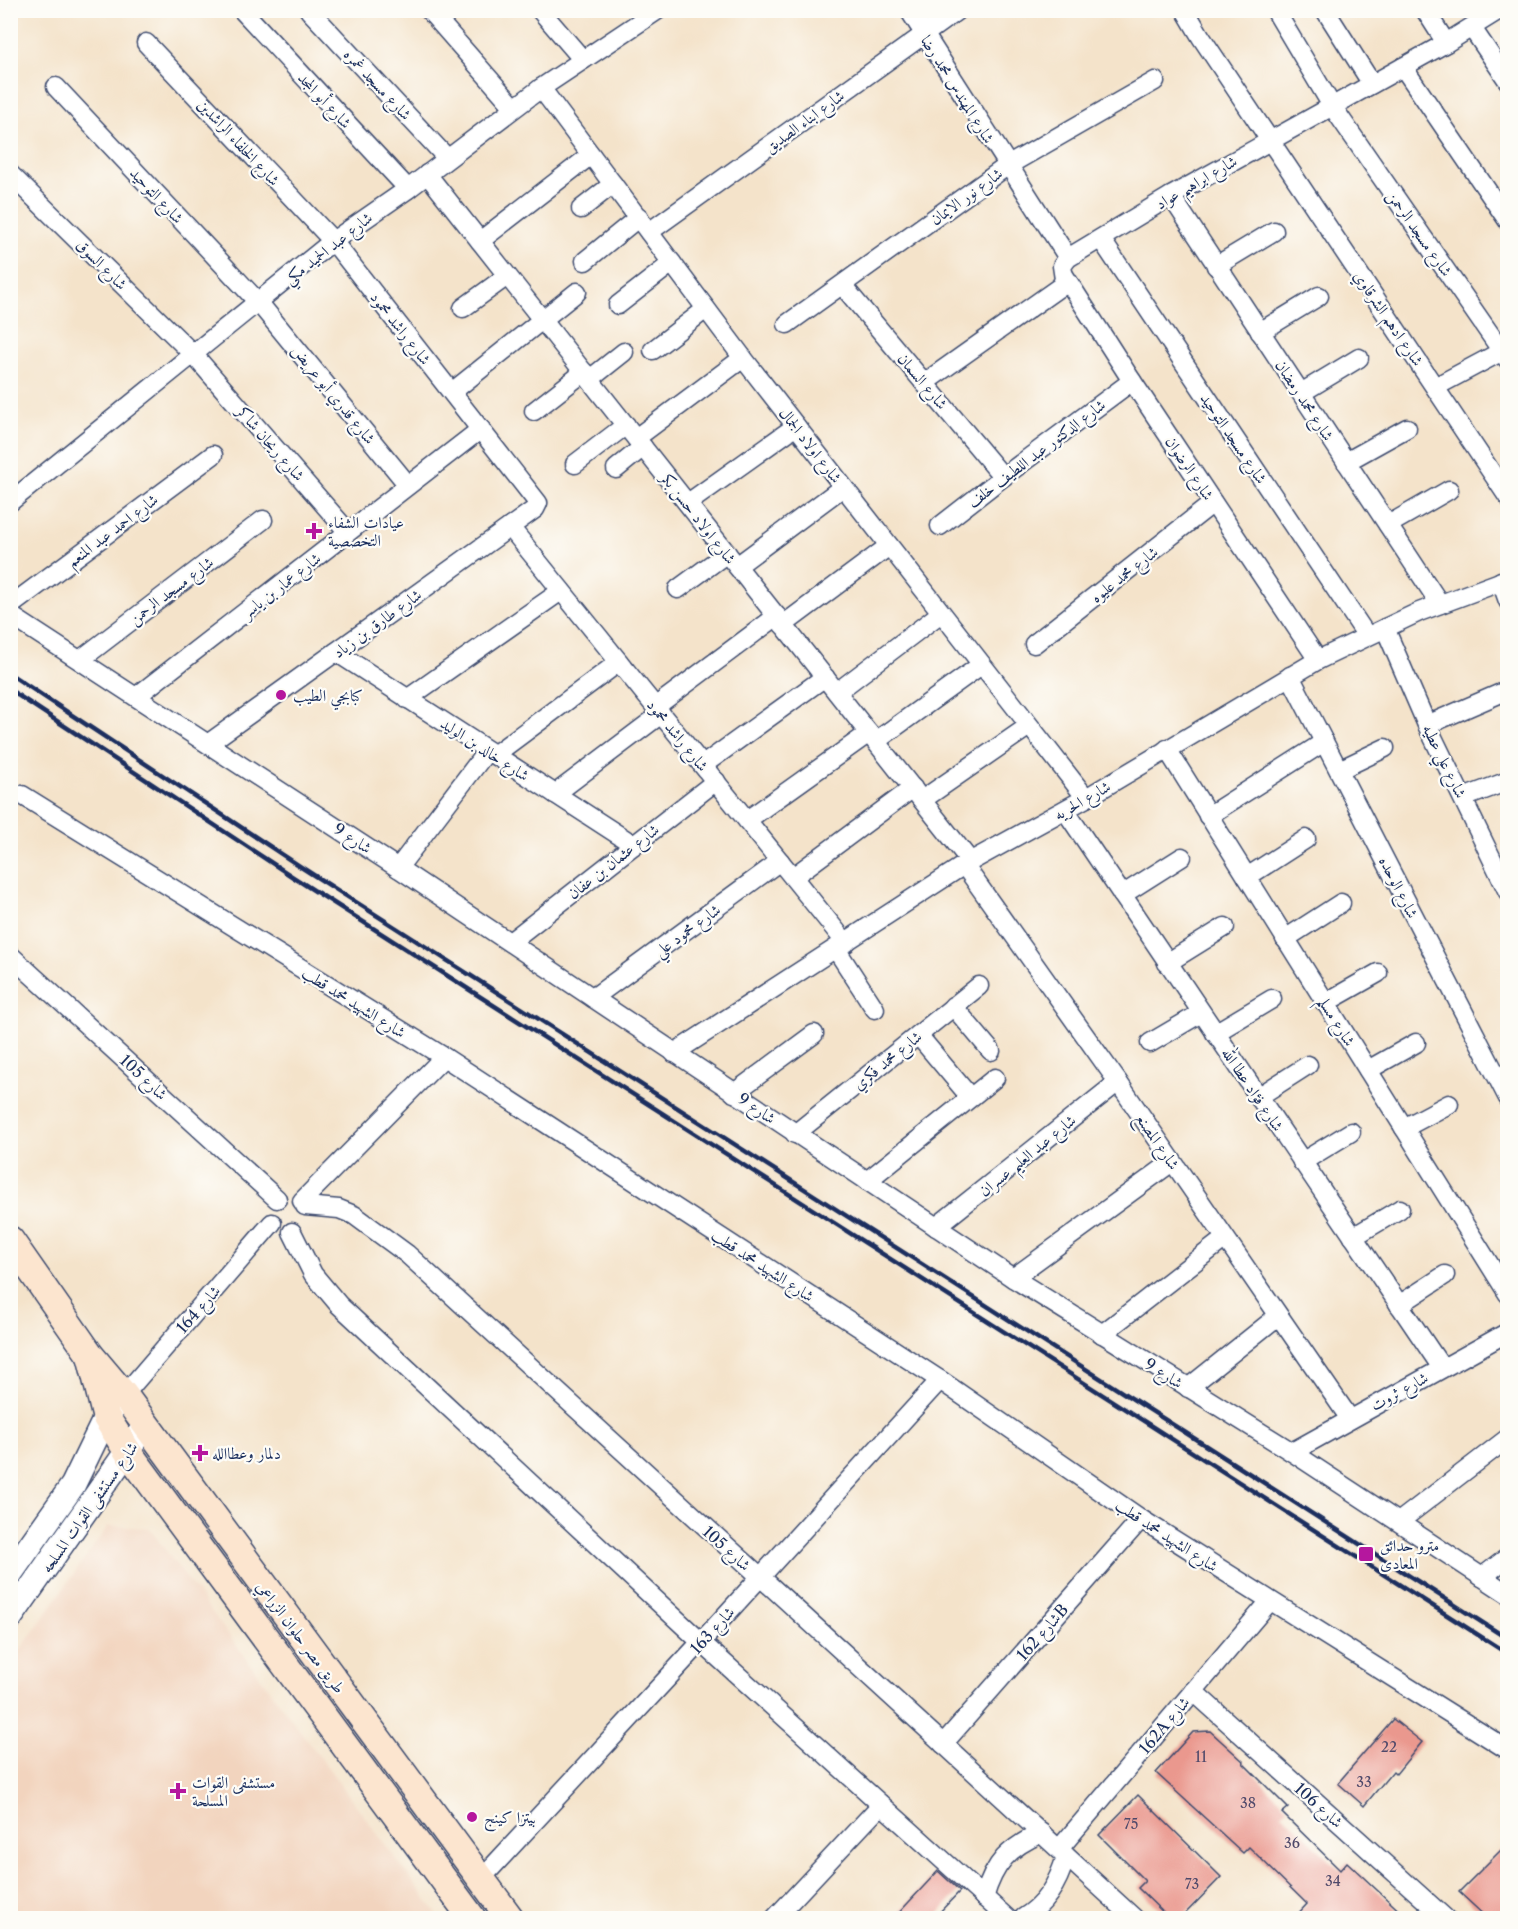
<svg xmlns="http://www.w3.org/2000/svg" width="1518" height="1929" font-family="'Libre Caslon Text',Amiri,serif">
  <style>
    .built { fill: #f2d4be }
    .building { fill: #ea988e }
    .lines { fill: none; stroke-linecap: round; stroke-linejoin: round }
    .minor-casing { stroke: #3c4a6e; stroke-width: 21 }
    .tertiary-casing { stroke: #3c4a6e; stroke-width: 27 }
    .secondary-casing { stroke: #3c4a6e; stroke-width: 30 }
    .minor { stroke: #fff; stroke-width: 18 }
    .tertiary { stroke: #fff; stroke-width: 24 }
    .secondary { stroke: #fce5cf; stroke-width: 27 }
    .rail { stroke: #1b2f5e; stroke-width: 4.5 }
    .poi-dot { fill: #b5179e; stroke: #fdfcf7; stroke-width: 2 }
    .labels { text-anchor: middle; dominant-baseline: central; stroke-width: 4.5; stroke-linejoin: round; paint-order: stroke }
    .number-label { font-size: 14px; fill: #4f496a }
    .street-label { font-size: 16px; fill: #1b2f5e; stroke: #fdfcf7 }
    .poi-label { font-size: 16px; fill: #1b2f5e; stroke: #fdfcf7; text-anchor: start }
  </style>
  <rect width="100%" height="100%" fill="#fdfcf7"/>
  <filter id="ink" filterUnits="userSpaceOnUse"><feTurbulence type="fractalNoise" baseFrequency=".0167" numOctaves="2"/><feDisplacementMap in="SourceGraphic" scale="12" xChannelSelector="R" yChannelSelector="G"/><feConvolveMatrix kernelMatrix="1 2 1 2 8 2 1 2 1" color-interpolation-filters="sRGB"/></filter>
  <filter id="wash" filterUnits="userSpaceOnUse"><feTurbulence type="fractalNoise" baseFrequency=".008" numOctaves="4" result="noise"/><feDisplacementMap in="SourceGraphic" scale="24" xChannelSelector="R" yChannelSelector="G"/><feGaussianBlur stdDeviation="1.35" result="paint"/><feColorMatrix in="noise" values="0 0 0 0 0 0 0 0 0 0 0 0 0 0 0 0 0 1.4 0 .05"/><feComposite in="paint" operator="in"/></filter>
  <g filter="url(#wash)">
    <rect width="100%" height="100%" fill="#f4e3ca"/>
    <path class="built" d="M 108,1526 L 149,1528 L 440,1918 L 11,1918 L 11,1663 Z"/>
    <g id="blocks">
      <g class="building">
        <path d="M 1393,1719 L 1422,1742 L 1396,1774 L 1393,1771 L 1364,1806 L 1338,1783 Z"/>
        <path d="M 1210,1731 L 1244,1762 L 1243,1763 L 1288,1808 L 1282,1813 L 1340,1870 L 1347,1862 L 1407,1918 L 1294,1918 L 1307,1904 L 1249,1847 L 1243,1853 L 1156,1773 L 1193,1732 Z"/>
        <path d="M 1138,1795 L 1221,1877 L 1181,1918 L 1169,1918 L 1138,1888 L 1145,1881 L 1099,1835 Z"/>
        <path d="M 1508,1843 L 1508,1918 L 1487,1918 L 1459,1892 Z"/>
        <path d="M 938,1871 L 960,1891 L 934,1918 L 894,1918 Z"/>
      </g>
    </g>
  </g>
  <g filter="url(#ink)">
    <use href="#blocks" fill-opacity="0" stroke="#3c4a6e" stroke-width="1.5"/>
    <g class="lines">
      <g class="minor-casing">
        <g id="minor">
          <path d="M 242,10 L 408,189"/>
          <path d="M 309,10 L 447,158"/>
          <path d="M 429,10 L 514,107"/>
          <path d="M 540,10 L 583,60"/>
          <path d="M 909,10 L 1068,258"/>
          <path d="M 1185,10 L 1201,37 L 1508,497"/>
          <path d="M 1275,10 L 1332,106 L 1508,360"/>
          <path d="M 1325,10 L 1372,84"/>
          <path d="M 1425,10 L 1446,43"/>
          <path d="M 1472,28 L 1508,81"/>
          <path d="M 146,43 L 333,241 L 538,503 L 535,509 L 209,743"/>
          <path d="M 1403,67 L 1508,221"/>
          <path d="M 56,87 L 259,303 L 408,485"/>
          <path d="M 541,88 L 743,358 L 1086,798"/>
          <path d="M 10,174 L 193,354 L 348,532"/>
          <path d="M 427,174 L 970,861"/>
          <path d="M 1171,196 L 1440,604"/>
          <path d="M 581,209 L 613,184"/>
          <path d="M 649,232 L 958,10"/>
          <path d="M 1101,239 L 1367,636"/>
          <path d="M 480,241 L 591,155"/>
          <path d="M 585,261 L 639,217"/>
          <path d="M 1216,266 L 1274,231"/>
          <path d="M 1064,275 L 1132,381 L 1318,660"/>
          <path d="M 843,286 L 1003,477"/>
          <path d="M 618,305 L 672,263"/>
          <path d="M 463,308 L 507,276"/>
          <path d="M 787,324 L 1007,166 L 1155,81"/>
          <path d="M 1260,332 L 1319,296"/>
          <path d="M 653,350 L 706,309"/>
          <path d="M 590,379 L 624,352"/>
          <path d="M 924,383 L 1061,286 L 1064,279 L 1062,266 L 1068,258 L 1171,196 L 1446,43 L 1499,10"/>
          <path d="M 1435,387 L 1508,348"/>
          <path d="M 452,392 L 577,292"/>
          <path d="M 1301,393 L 1359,358"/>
          <path d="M 534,411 L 584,372"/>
          <path d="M 636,438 L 743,358"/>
          <path d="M 1346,462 L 1407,428"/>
          <path d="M 575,464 L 626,425"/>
          <path d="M 616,469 L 643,447"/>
          <path d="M 10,502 L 333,241 L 408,189 L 541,88 L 658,10"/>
          <path d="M 688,503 L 796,426"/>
          <path d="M 1388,525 L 1449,490"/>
          <path d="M 940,526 L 1003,477 L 1132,381"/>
          <path d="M 510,527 L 846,943"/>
          <path d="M 737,566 L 843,487"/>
          <path d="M 1501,581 L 1508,601"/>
          <path d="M 678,589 L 727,553"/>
          <path d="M 10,606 L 213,455"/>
          <path d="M 10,615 L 398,868 L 1013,1278 L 1292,1452 L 1508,1594"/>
          <path d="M 783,625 L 889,546"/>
          <path d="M 1385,628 L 1427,725 L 1508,892"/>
          <path d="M 1034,644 L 1213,503"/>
          <path d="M 336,652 L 634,845"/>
          <path d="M 80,660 L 263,520"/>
          <path d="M 1290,676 L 1508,1098"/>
          <path d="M 837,692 L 941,613"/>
          <path d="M 137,696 L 481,429"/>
          <path d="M 407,699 L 561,591"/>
          <path d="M 655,707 L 777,616"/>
          <path d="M 1427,725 L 1508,690"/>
          <path d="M 876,741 L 981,665"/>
          <path d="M 1167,749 L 1508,1294"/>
          <path d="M 494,755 L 619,662"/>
          <path d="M 703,765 L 825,677"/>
          <path d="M 1339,770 L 1385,748"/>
          <path d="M 10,794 L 22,795 L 444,1057 L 940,1380 L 1141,1519 L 1508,1750"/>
          <path d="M 555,794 L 661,714"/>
          <path d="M 1463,798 L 1508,781"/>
          <path d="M 922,800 L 1029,726"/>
          <path d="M 1065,810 L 1442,1368"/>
          <path d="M 1208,816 L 1324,742"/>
          <path d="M 747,820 L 869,733"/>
          <path d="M 964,865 L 1118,1082 L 1350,1419"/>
          <path d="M 398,868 L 487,751"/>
          <path d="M 793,877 L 913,788"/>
          <path d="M 1247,877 L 1306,839"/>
          <path d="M 1122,895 L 1182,857"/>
          <path d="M 1285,939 L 1341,903"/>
          <path d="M 510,942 L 716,781"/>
          <path d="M 836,949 L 875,1009"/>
          <path d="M 10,955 L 277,1199"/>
          <path d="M 1167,963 L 1225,927"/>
          <path d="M 593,998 L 780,861"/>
          <path d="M 1325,1003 L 1378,973"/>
          <path d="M 953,1006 L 991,1051"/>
          <path d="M 1215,1033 L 1272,999"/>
          <path d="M 918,1035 L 970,1097"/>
          <path d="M 1150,1043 L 1201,1013"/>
          <path d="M 674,1053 L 964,865 L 1086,798 L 1318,660 L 1419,612 L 1508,579"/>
          <path d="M 1368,1070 L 1416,1043"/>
          <path d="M 734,1093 L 814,1034"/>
          <path d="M 1258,1097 L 1308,1065"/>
          <path d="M 1404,1128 L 1449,1104"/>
          <path d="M 795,1134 L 979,986"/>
          <path d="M 1302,1162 L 1351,1132"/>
          <path d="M 867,1181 L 995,1078"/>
          <path d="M 302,1201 L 444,1057"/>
          <path d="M 305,1206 L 339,1209 L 354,1215 L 407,1254 L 1134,1918"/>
          <path d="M 936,1227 L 1118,1082"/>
          <path d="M 292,1232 L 313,1274 L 339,1305 L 701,1642 L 1007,1918"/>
          <path d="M 1353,1237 L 1400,1209"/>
          <path d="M 1013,1278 L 1172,1162"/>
          <path d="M 1399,1305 L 1445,1275"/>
          <path d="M 1102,1334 L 1224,1239"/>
          <path d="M 1188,1388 L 1278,1316"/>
          <path d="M 124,1395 L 272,1223"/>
          <path d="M 1292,1452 L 1508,1332"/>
          <path d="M 1400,1521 L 1508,1438"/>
          <path d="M 1482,1577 L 1508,1557"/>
          <path d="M 1193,1691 L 1445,1918"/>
          <path d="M 943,1744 L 1141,1519"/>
          <path d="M 1059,1849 L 1270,1601"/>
          <path d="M 481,1879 L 701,1642 L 940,1380"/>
          <path d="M 984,1898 C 994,1863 1009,1847 1042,1833"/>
          <path d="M 775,1918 L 880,1806"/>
          <path d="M 1023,1918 C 1047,1904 1059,1881 1066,1856"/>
        </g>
      </g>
      <g class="tertiary-casing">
        <g id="tertiary">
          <path d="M 10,1574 L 73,1485 L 106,1417 L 117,1404"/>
          <path d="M 10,1618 L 145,1426"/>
        </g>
      </g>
      <g class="secondary-casing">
        <g id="secondary">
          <path d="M 10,1240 L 91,1356 L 124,1395 L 510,1918"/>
          <path d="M 91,1357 L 106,1417 L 128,1452 L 472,1918"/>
        </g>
      </g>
      <use href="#minor" class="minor"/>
      <use href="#tertiary" class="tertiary"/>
      <use href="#secondary" class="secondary"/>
      <g class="rail">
        <path d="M 10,674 L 301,867 L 1508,1639"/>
        <path d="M 10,690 L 293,877 L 1508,1654"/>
      </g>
    </g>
  </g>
  <g class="poi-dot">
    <path d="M311 522h6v6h6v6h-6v6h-6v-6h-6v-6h6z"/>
    <circle cx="281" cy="695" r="6"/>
    <path d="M197 1444h6v6h6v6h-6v6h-6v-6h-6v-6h6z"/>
    <rect x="1358" y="1546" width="16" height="16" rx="3"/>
    <path d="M175 1782h6v6h6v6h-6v6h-6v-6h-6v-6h6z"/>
    <circle cx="472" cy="1817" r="6"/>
  </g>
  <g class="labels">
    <g class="number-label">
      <text x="1389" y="1747">22</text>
      <text x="1201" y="1757">11</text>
      <text x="1364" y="1782">33</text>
      <text x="1248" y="1803">38</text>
      <text x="1131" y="1824">75</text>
      <text x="1292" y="1843">36</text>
      <text x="1333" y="1881">34</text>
      <text x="1192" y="1884">73</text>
    </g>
    <g class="street-label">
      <text transform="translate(378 84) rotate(47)">شارع مسجد غمره</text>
      <text transform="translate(958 89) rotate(58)">شارع المهندس محمد رضا</text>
      <text transform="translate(325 100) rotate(47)">شارع أبو المجد</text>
      <text transform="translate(804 121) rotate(-36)">شارع ابناء الصديق</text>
      <text transform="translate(239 142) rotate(47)">شارع الخلفاء الراشدين</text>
      <text transform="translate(1196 182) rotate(-30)">شارع ابراهيم عواد</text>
      <text transform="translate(157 195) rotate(47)">شارع التوحيد</text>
      <text transform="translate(966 196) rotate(-36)">شارع نور الايمان</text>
      <text transform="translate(1420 233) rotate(55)">شارع مسجد الرحمن</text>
      <text transform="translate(328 248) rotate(-38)">شارع عبد الحميد مكي</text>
      <text transform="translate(102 264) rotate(45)">شارع السوق</text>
      <text transform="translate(1389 318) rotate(56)">شارع ادهم الشرقاوي</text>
      <text transform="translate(401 328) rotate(52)">شارع راشد محمود</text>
      <text transform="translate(923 381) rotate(50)">شارع السمان</text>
      <text transform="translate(334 394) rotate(51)">شارع قدري أبو عريض</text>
      <text transform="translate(1305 400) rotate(57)">شارع محمد رمضان</text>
      <text transform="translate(1234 438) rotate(56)">شارع مسجد التوحيد</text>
      <text transform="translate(271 443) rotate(49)">شارع ريحان شاكر</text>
      <text transform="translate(811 445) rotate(52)">شارع اولاد الجمال</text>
      <text transform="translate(1036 453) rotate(-37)">شارع الدكتور عبد اللطيف خلف</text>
      <text transform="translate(1190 468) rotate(56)">شارع الرضوان</text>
      <text transform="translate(699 518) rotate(52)">شارع اولاد حسن بكر</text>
      <text transform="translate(112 530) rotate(-37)">شارع احمد عبد المنعم</text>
      <text transform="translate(1124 574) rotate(-38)">شارع محمد عليوه</text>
      <text transform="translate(281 585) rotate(-38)">شارع عمار بن ياسر</text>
      <text transform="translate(171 590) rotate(-37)">شارع مسجد الرحمن</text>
      <text transform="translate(377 623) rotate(-36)">شارع طارق بن زياد</text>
      <text transform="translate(678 735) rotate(51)">شارع راشد محمود</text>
      <text transform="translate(485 749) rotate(33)">شارع خالد بن الوليد</text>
      <text transform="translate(1445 761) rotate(64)">شارع علي عطيه</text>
      <text transform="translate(1082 800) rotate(-30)">شارع الحريه</text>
      <text transform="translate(353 838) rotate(33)">شارع 9</text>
      <text transform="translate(613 861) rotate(-38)">شارع عثمان بن عفان</text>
      <text transform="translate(1399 887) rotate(63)">شارع الوحده</text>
      <text transform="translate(687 930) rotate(-36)">شارع محمود علي</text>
      <text transform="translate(354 1002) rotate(32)">شارع الشهيد محمد قطب</text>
      <text transform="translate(1337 1021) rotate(58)">شارع مسلم</text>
      <text transform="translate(887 1060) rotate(-39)">شارع محمد فكري</text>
      <text transform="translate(144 1077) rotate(43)">شارع 105</text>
      <text transform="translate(1253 1089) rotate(56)">شارع فؤاد عطا الله</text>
      <text transform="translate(757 1108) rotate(34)">شارع 9</text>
      <text transform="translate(1158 1141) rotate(56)">شارع المصنع</text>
      <text transform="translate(1027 1155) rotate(-39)">شارع عبد العليم عسران</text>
      <text transform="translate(763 1265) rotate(33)">شارع الشهيد محمد قطب</text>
      <text transform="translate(198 1309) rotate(-49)">شارع 164</text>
      <text transform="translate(1164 1373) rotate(32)">شارع 9</text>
      <text transform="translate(1399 1391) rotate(-29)">شارع ثروت</text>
      <text transform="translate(89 1507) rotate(-55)">شارع مستشفى القوات المسلحه</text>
      <text transform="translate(1167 1535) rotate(33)">شارع الشهيد محمد قطب</text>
      <text transform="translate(727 1548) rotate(42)">شارع 105</text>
      <text transform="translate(712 1630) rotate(-48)">شارع 163</text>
      <text transform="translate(1042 1632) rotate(-49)">شارع 162B</text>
      <text transform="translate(301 1637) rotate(53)">طريق مصر حلوان الزراعي</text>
      <text transform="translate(1164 1725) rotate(-50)">162A شارع</text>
      <text transform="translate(1319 1805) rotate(42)">شارع 106</text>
    </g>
    <g class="poi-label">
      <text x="328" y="522">عيادات الشفاء<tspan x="328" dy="18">التخصصية</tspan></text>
      <text x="293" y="695">كبابجي الطيب</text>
      <text x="212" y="1453">دلمار وعطاالله</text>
      <text x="1380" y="1545">مترو حدائق<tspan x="1380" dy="18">المعادى</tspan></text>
      <text x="192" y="1782">مستشفى القوات<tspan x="192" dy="18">المسلحة</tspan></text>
      <text x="484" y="1817">بيتزا كينج</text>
    </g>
  </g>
  <rect width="1518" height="1929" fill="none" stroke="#fdfcf7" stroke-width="36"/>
</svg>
